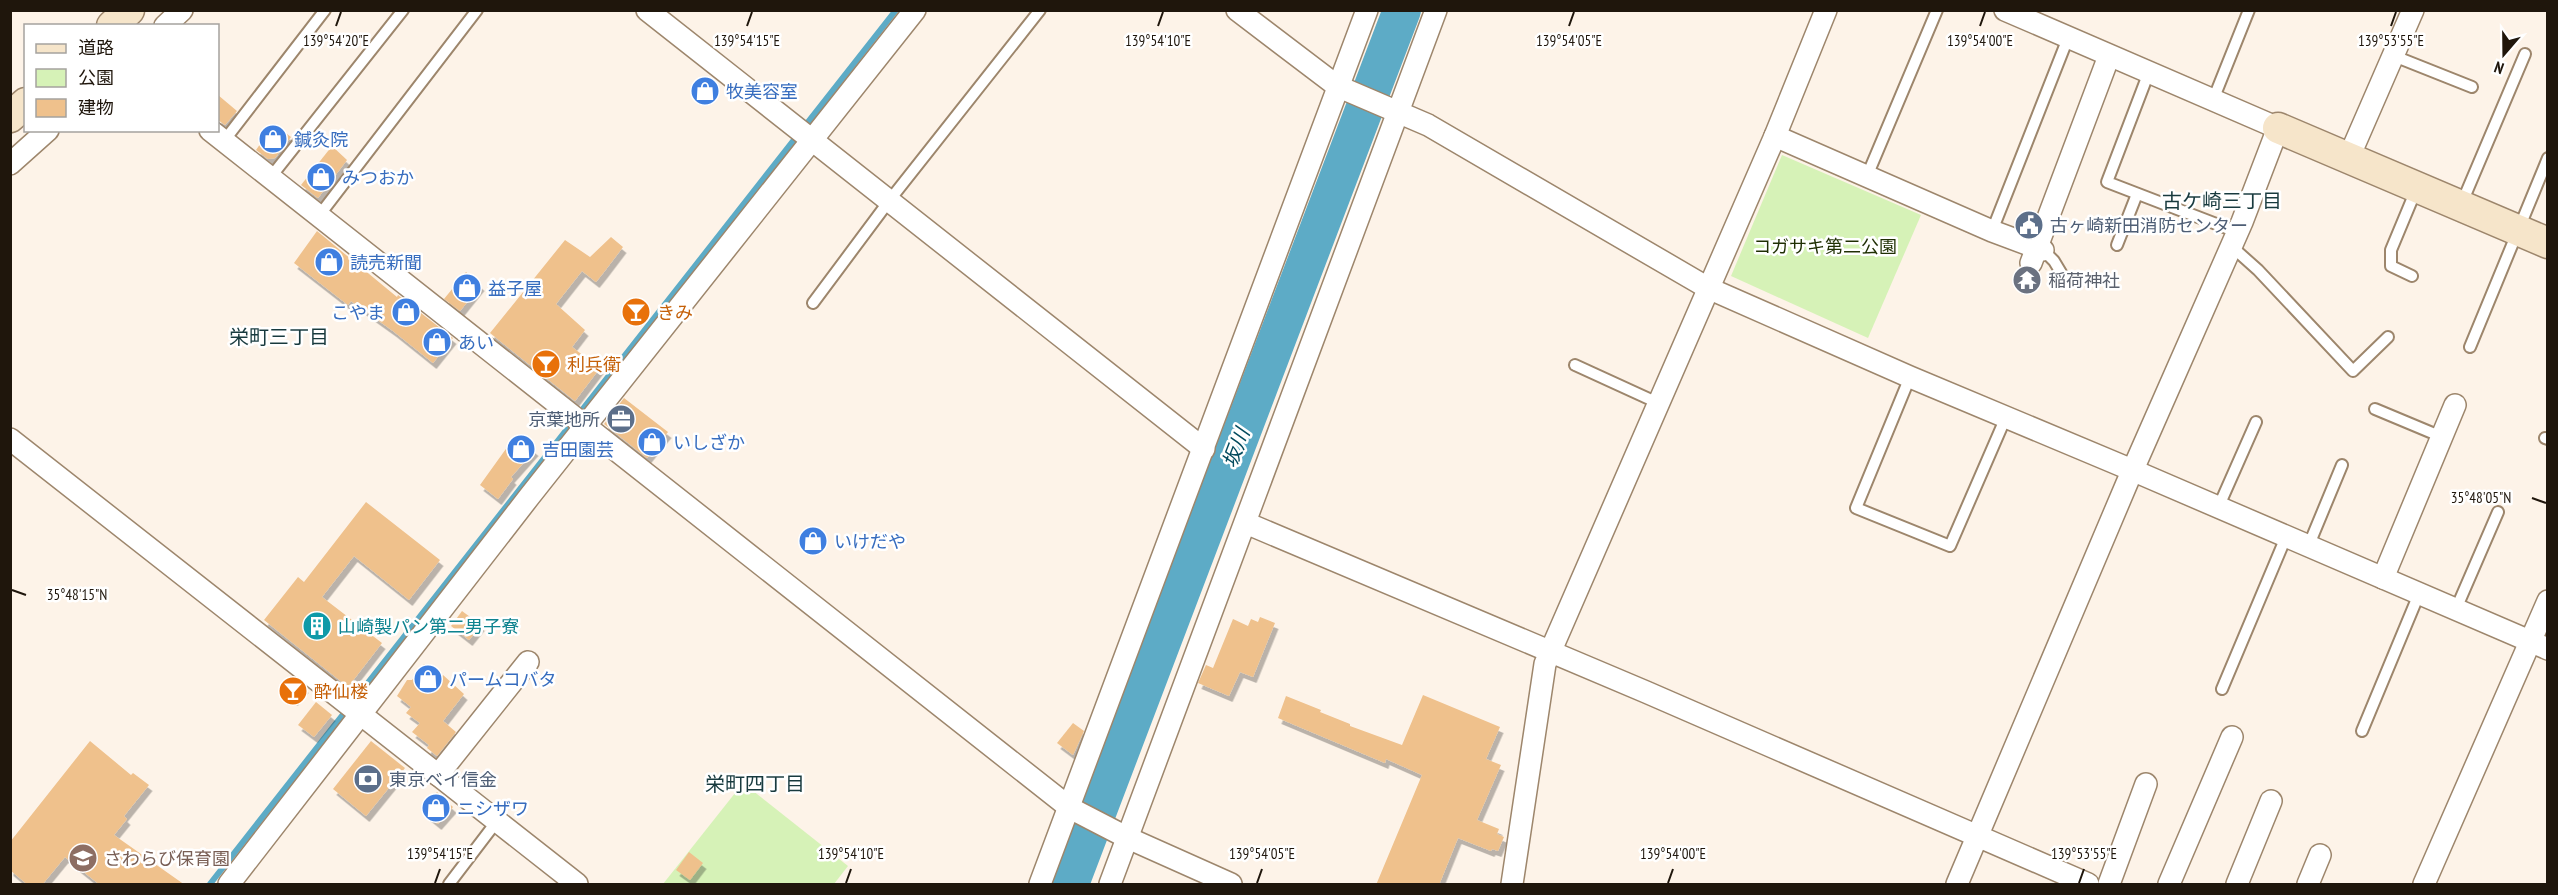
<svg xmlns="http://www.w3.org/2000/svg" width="2558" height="895" font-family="'PT Sans Narrow','Noto Sans JP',sans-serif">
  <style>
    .green { fill: #d6f2b7 }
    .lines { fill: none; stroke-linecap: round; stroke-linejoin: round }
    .stream { stroke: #5dabc6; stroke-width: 6 }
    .river { stroke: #5dabc6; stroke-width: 38 }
    .building { fill: #efc18c; filter: url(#shadow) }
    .lane-casing { stroke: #9d866c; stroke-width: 14 }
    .street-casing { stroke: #9d866c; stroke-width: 24 }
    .secondary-casing { stroke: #9d866c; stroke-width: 33 }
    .lane { stroke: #fff; stroke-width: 10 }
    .street { stroke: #fff; stroke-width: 21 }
    .secondary { stroke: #f6e5ca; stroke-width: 30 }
    .ticks { fill: none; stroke: #1f160c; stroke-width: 2 }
    .labels { text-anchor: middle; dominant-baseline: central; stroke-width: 5; stroke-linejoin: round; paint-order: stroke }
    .shop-label { font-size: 18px; fill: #366cbe; stroke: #fff; text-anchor: start }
    .service-label { font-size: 18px; fill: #4e5e75; stroke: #fff; text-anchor: start }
    .park-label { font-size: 18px; fill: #1f2f03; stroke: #fff }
    .worship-label { font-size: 18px; fill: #5b616d; stroke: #fff; text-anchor: start }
    .food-label { font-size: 18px; fill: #c56008; stroke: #fff; text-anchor: start }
    .culture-label { font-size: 18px; fill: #0d838f; stroke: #fff; text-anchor: start }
    .education-label { font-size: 18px; fill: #785e54; stroke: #fff; text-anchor: start }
    .neighbourhood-label { font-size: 20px; fill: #183a3e; stroke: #fff }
    .water-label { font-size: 20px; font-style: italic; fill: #044b5e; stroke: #fff }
    .ticks-label { font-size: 15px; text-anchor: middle; fill: #1f160c; stroke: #fff; stroke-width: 5; stroke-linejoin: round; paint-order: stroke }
  </style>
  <defs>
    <filter id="shadow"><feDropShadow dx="3.5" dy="6" stdDeviation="0" flood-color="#0004"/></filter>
  </defs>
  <rect width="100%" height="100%" fill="#fdf3e8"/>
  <g class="green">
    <path d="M 1782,155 L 1921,215 L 1868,338 L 1731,276 Z"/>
    <path d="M 743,783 L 848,866 L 834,884 L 663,884 Z"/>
  </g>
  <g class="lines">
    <path class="stream" d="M 210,884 L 896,10"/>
    <path class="river" d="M 1070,884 L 1402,10"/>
  </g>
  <g class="building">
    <path d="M 218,95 L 237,111 L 225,125 L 218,120 Z"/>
    <path d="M 274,124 L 291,137 L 275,158 L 268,159 L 256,150 Z"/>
    <path d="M 332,146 L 347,160 L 318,198 L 301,185 Z"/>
    <path d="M 317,231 L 397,297 L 398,295 L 453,338 L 433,363 L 393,331 L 351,301 L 348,305 L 294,263 Z"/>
    <path d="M 611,237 L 623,247 L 604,272 L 596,282 L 582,271 L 556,304 L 585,330 L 572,347 L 600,368 L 575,401 L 490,333 L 565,240 L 590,257 Z"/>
    <path d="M 466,272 L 481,285 L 460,311 L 444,299 Z"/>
    <path d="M 624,398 L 668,432 L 647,458 L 604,424 Z"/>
    <path d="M 516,435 L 535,450 L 511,477 L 513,479 L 498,499 L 480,485 Z"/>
    <path d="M 366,502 L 440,560 L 409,600 L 354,556 L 322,597 L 382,643 L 348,687 L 264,620 L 298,577 L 304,582 Z"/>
    <path d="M 462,611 L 481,625 L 469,640 L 451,626 Z"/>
    <path d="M 1260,617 L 1275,623 L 1253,677 L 1240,672 L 1229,696 L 1198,683 L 1206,665 L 1213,668 L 1233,619 L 1248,626 L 1251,619 L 1258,622 Z"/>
    <path d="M 424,664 L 441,677 L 443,675 L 464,694 L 443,721 L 456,732 L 437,756 L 427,748 L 429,745 L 412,732 L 420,723 L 406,713 L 411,707 L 397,696 L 407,680 L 412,680 Z"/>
    <path d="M 291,676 L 305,687 L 294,700 L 281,689 Z"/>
    <path d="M 1423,695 L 1500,727 L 1486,759 L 1501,765 L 1477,820 L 1499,829 L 1497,834 L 1504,837 L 1498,851 L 1492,849 L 1491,851 L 1458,838 L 1439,885 L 1376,885 L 1422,775 L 1386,759 L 1385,763 L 1278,718 L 1286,696 L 1321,710 L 1320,712 L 1350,724 L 1350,726 L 1402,745 Z"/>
    <path d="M 316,702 L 332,715 L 314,737 L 298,725 Z"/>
    <path d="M 1073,723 L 1084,731 L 1073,755 L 1057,743 Z"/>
    <path d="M 90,741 L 131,775 L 133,773 L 149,785 L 124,816 L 127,819 L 114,835 L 185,885 L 100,885 L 65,857 L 42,885 L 28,885 L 10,870 L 10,842 Z"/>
    <path d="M 371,741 L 405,768 L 366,816 L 333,789 Z"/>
    <path d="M 437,792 L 453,807 L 438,824 L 422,811 Z"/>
    <path d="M 689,852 L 703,863 L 690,880 L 676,870 Z"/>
  </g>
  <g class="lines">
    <g class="lane-casing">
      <g id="lane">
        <path d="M 2394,56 L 2472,87"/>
        <path d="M 2149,72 L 2107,182 L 2237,232"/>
        <path d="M 2213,100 L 2249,10"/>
        <path d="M 224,141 L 325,10"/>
        <path d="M 1867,176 L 1937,10"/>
        <path d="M 270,178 L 403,10"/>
        <path d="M 2461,205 L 2525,54"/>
        <path d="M 318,217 L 477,10"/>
        <path d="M 1992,231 L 2068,38"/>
        <path d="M 2117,245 L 2137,194"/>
        <path d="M 2230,245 L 2258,270 L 2353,371 L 2388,337"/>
        <path d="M 2043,250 L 2054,261 L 2066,281"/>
        <path d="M 2412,276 L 2391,266 L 2391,250 L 2416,190"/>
        <path d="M 813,303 L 889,201 L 1040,10"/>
        <path d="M 2470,347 L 2548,158"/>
        <path d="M 1575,365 L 1658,403"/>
        <path d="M 1910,377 L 1856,508 L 1950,546 L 2006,417"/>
        <path d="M 2375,409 L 2442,437"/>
        <path d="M 2545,438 L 2548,439"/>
        <path d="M 2218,508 L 2256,422"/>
        <path d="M 2308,547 L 2342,465"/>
        <path d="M 2456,609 L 2498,512"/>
        <path d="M 2222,689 L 2286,537"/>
        <path d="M 2362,731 L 2419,594"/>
        <path d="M 449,884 L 497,821"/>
      </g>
    </g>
    <g class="street-casing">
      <g id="street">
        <path d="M 647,10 L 1204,449"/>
        <path d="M 1237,10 L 1337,86 L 1428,125 L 1708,288 L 1910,377 L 2132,470 L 2548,649"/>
        <path d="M 165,26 L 182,10"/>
        <path d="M 210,130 L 1070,808 L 1128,838 L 1231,884"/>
        <path d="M 1775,136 L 1992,231 L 2043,250"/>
        <path d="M 2349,157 L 2413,10"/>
        <path d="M 10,164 L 48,130"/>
        <path d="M 2031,263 L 2109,56"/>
        <path d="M 10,439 L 577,884"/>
        <path d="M 1246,523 L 1646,692 L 2088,884"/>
        <path d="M 2383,578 L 2455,405"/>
        <path d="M 438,775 L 528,662"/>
        <path d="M 229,884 L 529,497 L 915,10"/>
        <path d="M 1040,884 L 1367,10"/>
        <path d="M 1110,884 L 1436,10"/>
        <path d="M 1512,884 L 1545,664 L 1775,136 L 1826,10"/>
        <path d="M 1957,884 L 2127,483 L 2242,222 L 2278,128 L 2005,10"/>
        <path d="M 2109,884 L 2146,784"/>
        <path d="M 2169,884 L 2232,737"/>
        <path d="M 2237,884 L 2271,801"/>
        <path d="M 2308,884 L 2320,855"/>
        <path d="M 2424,884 L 2548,601"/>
      </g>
    </g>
    <g class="secondary-casing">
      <g id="secondary">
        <path d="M 112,26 L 129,10"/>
        <path d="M 10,117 L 26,103"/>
        <path d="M 2278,128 L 2548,243"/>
      </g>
    </g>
    <use href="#lane" class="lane"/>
    <use href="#street" class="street"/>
    <use href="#secondary" class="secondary"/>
  </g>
  <path class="ticks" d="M 336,26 L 341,12M 747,26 L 752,12M 1158,26 L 1163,12M 1569,26 L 1574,12M 1980,26 L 1985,12M 2391,26 L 2396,12M 2532,498 L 2546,503M 12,590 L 26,595M 435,883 L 440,869M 846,883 L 851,869M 1257,883 L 1262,869M 1668,883 L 1673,869M 2079,883 L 2084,869"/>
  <defs>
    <g id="shop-disc" transform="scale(1.5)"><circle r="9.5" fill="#3f7fe0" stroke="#fff"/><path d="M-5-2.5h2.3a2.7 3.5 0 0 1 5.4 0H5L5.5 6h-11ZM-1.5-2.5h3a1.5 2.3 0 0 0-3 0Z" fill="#fff"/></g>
    <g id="civic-disc" transform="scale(1.5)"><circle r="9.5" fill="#5c6f8a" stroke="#fff"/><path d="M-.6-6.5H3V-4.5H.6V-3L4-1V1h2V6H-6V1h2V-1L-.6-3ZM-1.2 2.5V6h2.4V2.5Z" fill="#fff"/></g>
    <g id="temple-disc" transform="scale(1.5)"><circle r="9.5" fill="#6b7280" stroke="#fff"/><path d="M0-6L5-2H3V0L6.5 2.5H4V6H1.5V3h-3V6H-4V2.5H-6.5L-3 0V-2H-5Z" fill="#fff"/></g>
    <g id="bar-disc" transform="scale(1.5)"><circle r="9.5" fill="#e8710a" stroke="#fff"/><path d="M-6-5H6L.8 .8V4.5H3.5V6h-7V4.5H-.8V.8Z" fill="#fff"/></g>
    <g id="office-disc" transform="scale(1.5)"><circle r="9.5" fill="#5c6f8a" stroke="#fff"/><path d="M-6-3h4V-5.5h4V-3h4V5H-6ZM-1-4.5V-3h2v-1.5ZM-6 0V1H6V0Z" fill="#fff"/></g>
    <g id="building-disc" transform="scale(1.5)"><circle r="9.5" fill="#0f9aa8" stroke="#fff"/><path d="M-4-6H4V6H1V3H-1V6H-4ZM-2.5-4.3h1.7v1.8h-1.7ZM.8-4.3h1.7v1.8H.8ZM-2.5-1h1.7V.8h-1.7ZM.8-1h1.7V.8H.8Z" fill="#fff"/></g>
    <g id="bank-disc" transform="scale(1.5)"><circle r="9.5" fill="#5c6f8a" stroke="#fff"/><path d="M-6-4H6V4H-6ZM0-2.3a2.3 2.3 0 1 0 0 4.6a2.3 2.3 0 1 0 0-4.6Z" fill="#fff"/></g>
    <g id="school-disc" transform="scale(1.5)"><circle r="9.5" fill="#8d6e63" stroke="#fff"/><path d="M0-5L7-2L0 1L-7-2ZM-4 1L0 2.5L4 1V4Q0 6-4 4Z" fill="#fff"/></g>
  </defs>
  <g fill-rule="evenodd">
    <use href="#shop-disc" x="705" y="91"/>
    <use href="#shop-disc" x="273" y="139"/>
    <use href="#shop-disc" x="321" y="177"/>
    <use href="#civic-disc" x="2029" y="225"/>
    <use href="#shop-disc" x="329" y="262"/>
    <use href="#temple-disc" x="2027" y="280"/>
    <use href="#shop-disc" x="467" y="288"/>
    <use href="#shop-disc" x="406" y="312"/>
    <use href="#bar-disc" x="636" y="312"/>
    <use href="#shop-disc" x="437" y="342"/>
    <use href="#bar-disc" x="546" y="364"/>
    <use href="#office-disc" x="621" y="419"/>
    <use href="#shop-disc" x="652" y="442"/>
    <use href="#shop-disc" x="521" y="449"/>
    <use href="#shop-disc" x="813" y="541"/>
    <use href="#building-disc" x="317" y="626"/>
    <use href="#shop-disc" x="428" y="679"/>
    <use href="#bar-disc" x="293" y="691"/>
    <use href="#bank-disc" x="368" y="779"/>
    <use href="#shop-disc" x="436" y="808"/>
    <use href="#school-disc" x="83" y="858"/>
  </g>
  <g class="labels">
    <g class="shop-label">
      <text x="726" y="91">牧美容室</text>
      <text x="294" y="139">鍼灸院</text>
      <text x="342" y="177">みつおか</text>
      <text x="350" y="262">読売新聞</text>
      <text x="488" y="288">益子屋</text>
      <text x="385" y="312" text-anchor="end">こやま</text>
      <text x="458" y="342">あい</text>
      <text x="673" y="442">いしざか</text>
      <text x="542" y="449">吉田園芸</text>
      <text x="834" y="541">いけだや</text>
      <text x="449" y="679">パームコバタ</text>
      <text x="457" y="808">ニシザワ</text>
    </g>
    <g class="service-label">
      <text x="2050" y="225">古ヶ崎新田消防センター</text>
      <text x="600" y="419" text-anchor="end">京葉地所</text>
      <text x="389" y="779">東京ベイ信金</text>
    </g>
    <g class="park-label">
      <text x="1825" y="246">コガサキ第二公園</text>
    </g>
    <g class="worship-label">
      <text x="2048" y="280">稲荷神社</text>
    </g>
    <g class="food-label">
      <text x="657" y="312">きみ</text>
      <text x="567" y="364">利兵衛</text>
      <text x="314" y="691">酔仙楼</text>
    </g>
    <g class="culture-label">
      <text x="338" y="626">山崎製パン第二男子寮</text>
    </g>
    <g class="education-label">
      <text x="104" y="858">さわらび保育園</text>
    </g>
    <g class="neighbourhood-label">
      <text x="2222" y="201">古ケ崎三丁目</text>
      <text x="279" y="337">栄町三丁目</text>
      <text x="755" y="784">栄町四丁目</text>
    </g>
    <g class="water-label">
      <text transform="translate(1236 448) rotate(-69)">坂川</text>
    </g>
  </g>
  <g class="ticks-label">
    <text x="336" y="46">139°54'20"E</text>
    <text x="1158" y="46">139°54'10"E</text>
    <text x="2391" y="46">139°53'55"E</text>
    <text x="747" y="46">139°54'15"E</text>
    <text x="1569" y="46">139°54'05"E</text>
    <text x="1980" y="46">139°54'00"E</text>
    <text x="2481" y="503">35°48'05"N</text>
    <text x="77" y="600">35°48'15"N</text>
    <text x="440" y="859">139°54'15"E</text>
    <text x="851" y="859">139°54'10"E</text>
    <text x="1262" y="859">139°54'05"E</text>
    <text x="1673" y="859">139°54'00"E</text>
    <text x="2084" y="859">139°53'55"E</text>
  </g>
  <rect width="2558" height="895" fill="none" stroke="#1f160c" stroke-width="24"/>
  <rect x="24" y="24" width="195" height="108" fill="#ffffff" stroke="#a5a29e" stroke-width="1.5"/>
  <rect x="36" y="44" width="30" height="9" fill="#f6e5ca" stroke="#a5a29e" stroke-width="1.5"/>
  <text x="78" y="54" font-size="18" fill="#1f160c">道路</text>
  <rect x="36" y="69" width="30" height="18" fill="#d6f2b7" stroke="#a5a29e" stroke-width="1.5"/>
  <text x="78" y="84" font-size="18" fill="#1f160c">公園</text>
  <rect x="36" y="99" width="30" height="18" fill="#efc18c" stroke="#a5a29e" stroke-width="1.5"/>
  <text x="78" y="114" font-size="18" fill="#1f160c">建物</text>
  <g transform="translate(2504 54) rotate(200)" stroke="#ffffff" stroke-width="4.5" paint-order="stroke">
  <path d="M0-4.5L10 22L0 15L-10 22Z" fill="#1f160c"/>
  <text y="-9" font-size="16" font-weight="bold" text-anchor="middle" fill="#1f160c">N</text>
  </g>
</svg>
